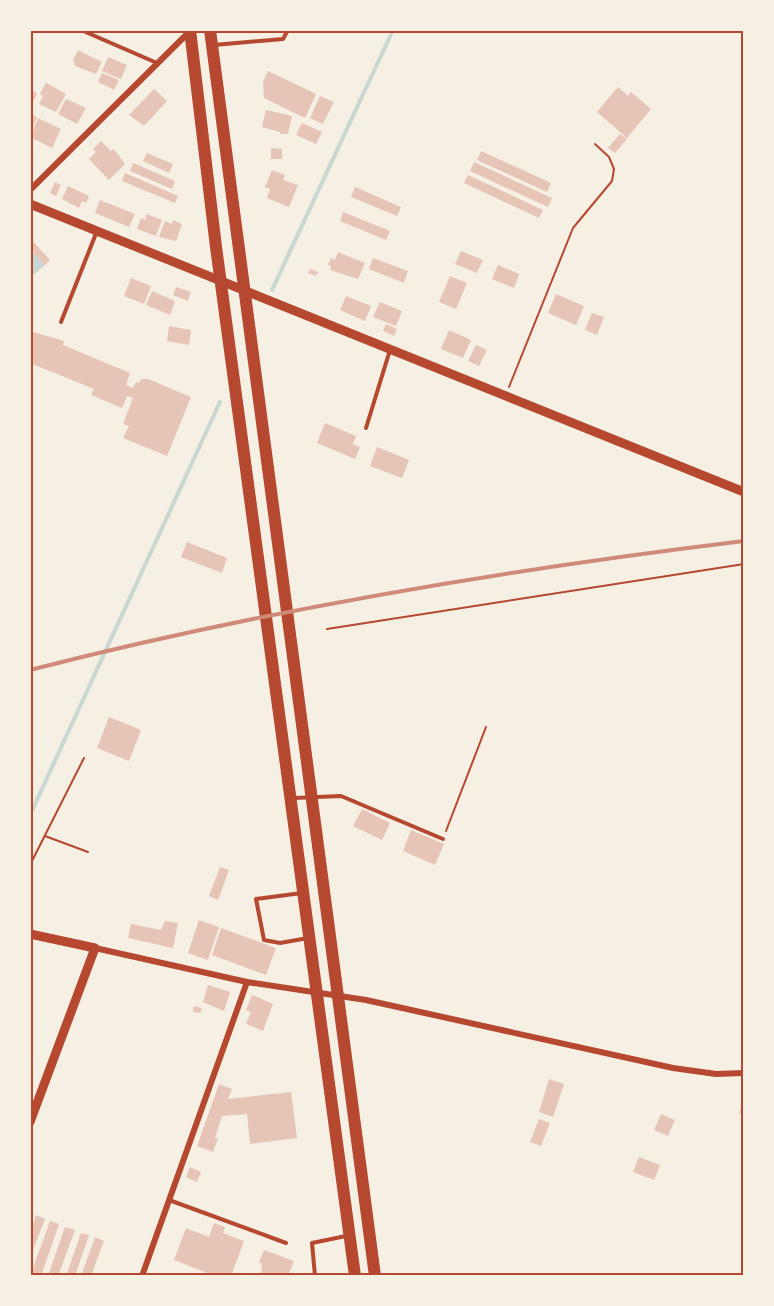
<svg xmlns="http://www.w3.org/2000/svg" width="774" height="1306" font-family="Georgia,serif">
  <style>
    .water { fill: #c9d6d2 }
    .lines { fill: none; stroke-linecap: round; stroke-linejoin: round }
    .stream { stroke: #c9d6d2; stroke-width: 4 }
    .building { fill: #e6c5b7 }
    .path { stroke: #b5482f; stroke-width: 2 }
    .service { stroke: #b5482f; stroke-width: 4 }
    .minor { stroke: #b5482f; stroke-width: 6 }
    .tertiary { stroke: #b5482f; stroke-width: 9 }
    .trunk { stroke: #b5482f; stroke-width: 12 }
    .rail { stroke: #cf8b77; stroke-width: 4 }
    .neatline { fill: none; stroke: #b5482f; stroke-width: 2 }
  </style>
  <rect width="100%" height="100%" fill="#f6efe4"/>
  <path class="water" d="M 30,249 L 45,265 L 30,278 Z"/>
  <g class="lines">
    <g class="stream">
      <path d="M 272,290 L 393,30"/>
      <path d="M 30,815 L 220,402"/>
    </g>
  </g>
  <g class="building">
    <path d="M 78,50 L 102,62 L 96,74 L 75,66 L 73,60 Z"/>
    <path d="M 108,57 L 127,65 L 121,79 L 102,71 Z"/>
    <path d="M 268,71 L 316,94 L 305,118 L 264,98 L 263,82 Z"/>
    <path d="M 102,73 L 119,80 L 114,90 L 98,82 Z"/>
    <path d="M 46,83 L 66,94 L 56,112 L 39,104 L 43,96 L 40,94 Z"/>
    <path d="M 618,87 L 628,96 L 631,92 L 651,109 L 627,138 L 597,112 Z"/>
    <path d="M 30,89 L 37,93 L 33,102 L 30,101 Z"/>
    <path d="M 154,89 L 167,101 L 144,126 L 129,115 Z"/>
    <path d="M 320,96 L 334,102 L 323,124 L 310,118 Z"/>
    <path d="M 66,99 L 86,108 L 77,124 L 58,114 Z"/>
    <path d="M 266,110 L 292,116 L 288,134 L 280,134 L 280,132 L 262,127 Z"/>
    <path d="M 31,115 L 37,117 L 33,126 L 30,124 Z"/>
    <path d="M 38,118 L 61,129 L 52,148 L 30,137 Z"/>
    <path d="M 302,123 L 322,132 L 316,144 L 296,135 Z"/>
    <path d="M 620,134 L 627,139 L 615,153 L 608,148 Z"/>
    <path d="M 101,141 L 111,151 L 114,149 L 125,164 L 109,180 L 89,159 L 96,152 L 93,149 Z"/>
    <path d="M 271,148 L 282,149 L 282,159 L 271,159 Z"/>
    <path d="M 481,151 L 551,183 L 547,192 L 477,160 Z"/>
    <path d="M 147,153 L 173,164 L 169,173 L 143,161 Z"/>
    <path d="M 474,162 L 552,198 L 548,207 L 470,171 Z"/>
    <path d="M 133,163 L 175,181 L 172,189 L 130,171 Z"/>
    <path d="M 272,170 L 285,175 L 283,180 L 298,185 L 289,207 L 267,198 L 270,189 L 265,187 Z"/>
    <path d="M 125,173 L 178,196 L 175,203 L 122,181 Z"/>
    <path d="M 468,175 L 543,210 L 539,218 L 464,183 Z"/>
    <path d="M 55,182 L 61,185 L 56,196 L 50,193 Z"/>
    <path d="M 68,186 L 89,196 L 86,203 L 82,201 L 79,208 L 62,199 Z"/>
    <path d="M 355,187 L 401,207 L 397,216 L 351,197 Z"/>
    <path d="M 100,200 L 135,214 L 129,227 L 95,213 Z"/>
    <path d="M 343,212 L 390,231 L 386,240 L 340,221 Z"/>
    <path d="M 147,214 L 162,220 L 156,236 L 137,229 L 141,218 L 145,220 Z"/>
    <path d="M 173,220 L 182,224 L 176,241 L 159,237 L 165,221 L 172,224 Z"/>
    <path d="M 30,238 L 50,260 L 45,265 L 30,249 Z"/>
    <path d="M 461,251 L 483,260 L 477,273 L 455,264 Z"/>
    <path d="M 338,252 L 365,263 L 358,279 L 330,270 L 331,266 L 328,265 L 331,258 L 335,260 Z"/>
    <path d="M 373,258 L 408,271 L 404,283 L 369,269 Z"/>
    <path d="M 498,265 L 519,274 L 514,288 L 492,279 Z"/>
    <path d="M 310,269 L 318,272 L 316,276 L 308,273 Z"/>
    <path d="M 450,276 L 467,283 L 456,309 L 439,302 Z"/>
    <path d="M 131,278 L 151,286 L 144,304 L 124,296 Z"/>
    <path d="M 176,287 L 191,292 L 188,301 L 173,295 Z"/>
    <path d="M 152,291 L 175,301 L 170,315 L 146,305 Z"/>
    <path d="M 556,294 L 584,306 L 576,325 L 548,313 Z"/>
    <path d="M 346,296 L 371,306 L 365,321 L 340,310 Z"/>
    <path d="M 380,302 L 402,311 L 396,326 L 373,317 Z"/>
    <path d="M 592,313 L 604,317 L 597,335 L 585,330 Z"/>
    <path d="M 386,324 L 397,329 L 394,336 L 383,331 Z"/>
    <path d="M 169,326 L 191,330 L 189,345 L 167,341 Z"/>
    <path d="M 449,330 L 471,340 L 463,358 L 441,349 Z"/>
    <path d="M 30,331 L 64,341 L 63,345 L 130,373 L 126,385 L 133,388 L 136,382 L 139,383 L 141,379 L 148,379 L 191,397 L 167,456 L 123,438 L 129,426 L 123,424 L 133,398 L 127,396 L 122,408 L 91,395 L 94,389 L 30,363 Z"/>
    <path d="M 476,345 L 487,350 L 479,366 L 468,361 Z"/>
    <path d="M 325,423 L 356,436 L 353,444 L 360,447 L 355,459 L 317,443 Z"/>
    <path d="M 377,447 L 409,460 L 402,478 L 370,466 Z"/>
    <path d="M 187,542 L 227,558 L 222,573 L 181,557 Z"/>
    <path d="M 109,717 L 141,730 L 129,761 L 97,748 Z"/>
    <path d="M 362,809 L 390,823 L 382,840 L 353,826 Z"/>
    <path d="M 411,830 L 444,844 L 435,865 L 403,851 Z"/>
    <path d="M 220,867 L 229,870 L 218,900 L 209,896 Z"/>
    <path d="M 199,920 L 219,927 L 208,960 L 188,953 Z"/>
    <path d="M 165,921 L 178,923 L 173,948 L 128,938 L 131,924 L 161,930 Z"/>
    <path d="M 221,928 L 276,948 L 266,975 L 212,955 Z"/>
    <path d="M 208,985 L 230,992 L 224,1011 L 203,1002 Z"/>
    <path d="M 252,995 L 273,1004 L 263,1031 L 246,1024 L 251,1012 L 246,1010 Z"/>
    <path d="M 194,1006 L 202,1008 L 200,1013 L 193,1012 Z"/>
    <path d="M 549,1079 L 564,1084 L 553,1117 L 539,1112 Z"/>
    <path d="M 219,1084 L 232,1089 L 228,1099 L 291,1092 L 297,1138 L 250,1144 L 247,1114 L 222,1116 L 215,1138 L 218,1139 L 213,1152 L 197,1146 Z"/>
    <path d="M 742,1104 L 744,1105 L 744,1115 L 739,1113 Z"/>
    <path d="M 661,1114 L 675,1120 L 668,1136 L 654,1130 Z"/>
    <path d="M 539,1119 L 550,1123 L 541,1146 L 530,1142 Z"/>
    <path d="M 639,1157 L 660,1165 L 654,1180 L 633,1172 Z"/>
    <path d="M 190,1167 L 201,1172 L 197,1182 L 186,1177 Z"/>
    <path d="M 36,1215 L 45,1219 L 30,1258 L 30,1232 Z"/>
    <path d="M 50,1221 L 59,1224 L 41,1276 L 30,1276 Z"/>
    <path d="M 214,1223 L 225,1227 L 223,1233 L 244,1241 L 231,1276 L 216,1273 L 215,1276 L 174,1260 L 186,1228 L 209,1237 Z"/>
    <path d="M 65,1227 L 75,1230 L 58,1276 L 48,1276 Z"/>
    <path d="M 81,1233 L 89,1235 L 75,1276 L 66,1276 Z"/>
    <path d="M 95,1237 L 104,1241 L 91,1276 L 81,1276 Z"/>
    <path d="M 264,1250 L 294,1261 L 288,1276 L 261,1276 L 262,1264 L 259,1262 Z"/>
  </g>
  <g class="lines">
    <g class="path">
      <path d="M 509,387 L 573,228 L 612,181 L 614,169 L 609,157 L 595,144"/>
      <path d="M 327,629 L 744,564"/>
      <path d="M 446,831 L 486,727"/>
      <path d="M 45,836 L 88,852"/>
      <path d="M 30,865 L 84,758"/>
    </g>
    <g class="service">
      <path d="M 81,30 L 157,63"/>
      <path d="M 214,45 L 283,39 L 288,30"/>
      <path d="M 61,322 L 97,231"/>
      <path d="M 366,428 L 390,350"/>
      <path d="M 294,798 L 341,796 L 443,839"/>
      <path d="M 302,893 L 256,899 L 264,940 L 280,943 L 308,938"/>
      <path d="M 169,1200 L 286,1243"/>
      <path d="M 315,1276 L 312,1243 L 346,1236"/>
    </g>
    <g class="minor">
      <path d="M 30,190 L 189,32"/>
      <path d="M 95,948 L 247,982 L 366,1000 L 673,1068 L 716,1074 L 744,1073"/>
      <path d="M 142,1276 L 247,982"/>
    </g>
    <g class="tertiary">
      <path d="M 30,204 L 744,492"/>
      <path d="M 30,934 L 95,948 L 30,1122"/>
    </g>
    <g class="trunk">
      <path d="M 190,30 L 216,247 L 355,1276"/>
      <path d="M 210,30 L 375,1276"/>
    </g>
    <path class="rail" d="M 30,670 C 264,610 504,570 744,541"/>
  </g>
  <rect width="774" height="1306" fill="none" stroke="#f6efe4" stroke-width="63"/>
  <rect x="32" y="32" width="710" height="1242" class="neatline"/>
</svg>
